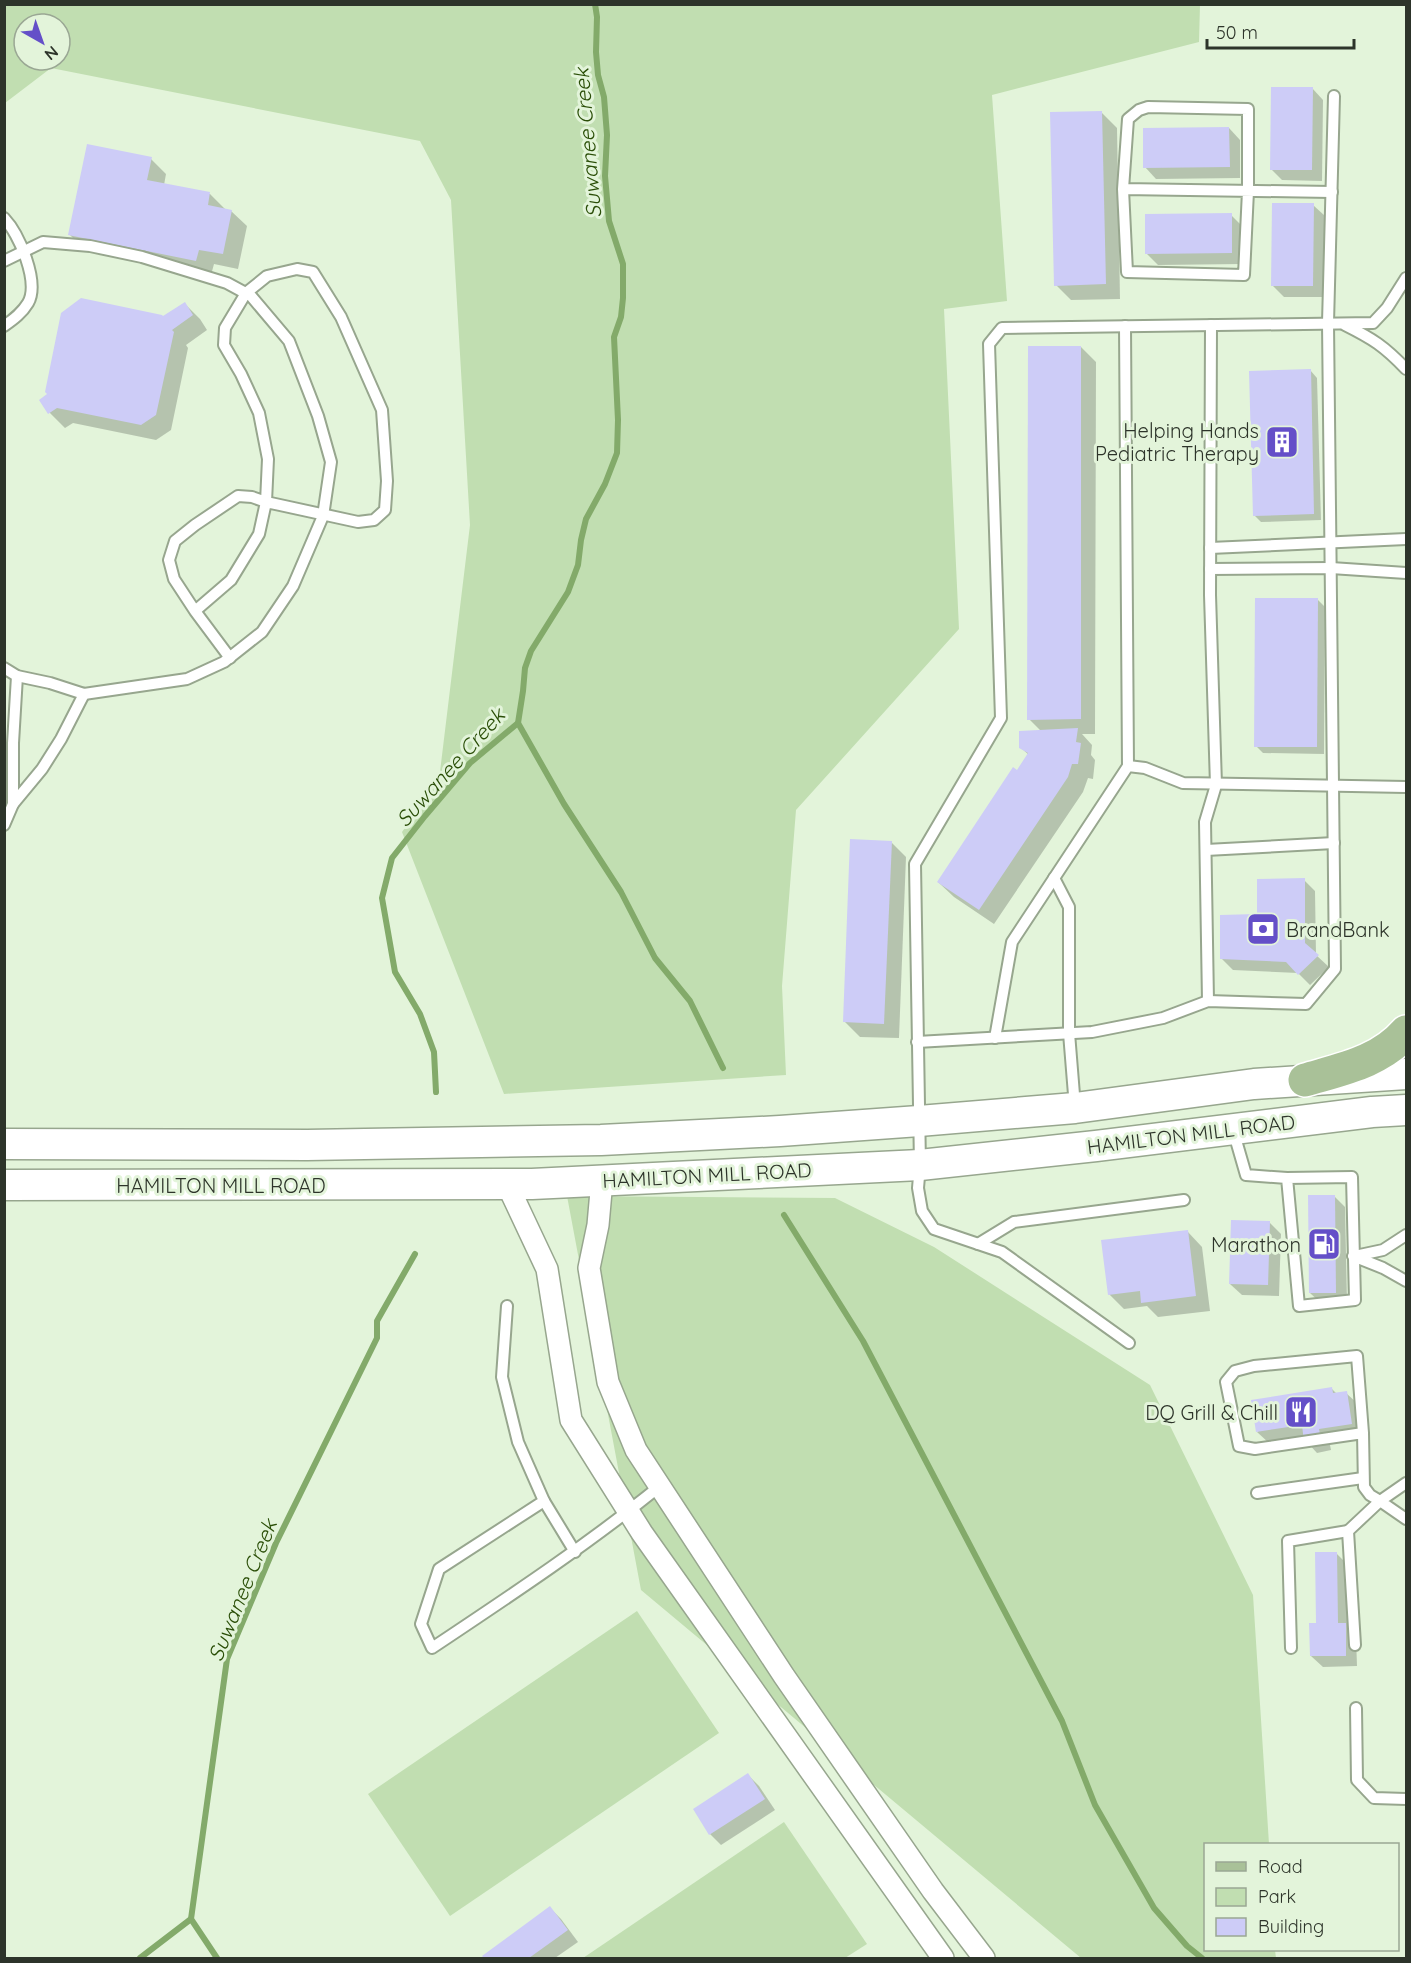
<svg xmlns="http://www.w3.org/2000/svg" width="1411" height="1963" font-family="Quicksand,sans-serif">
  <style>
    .green { fill: #c1deb1; fill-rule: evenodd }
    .shadow { fill: #0003 }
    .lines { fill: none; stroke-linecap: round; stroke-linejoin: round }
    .stream { stroke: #83aa6a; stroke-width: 6 }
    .building { fill: #cdccf7 }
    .lane-casing { stroke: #97a68e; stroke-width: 14 }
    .street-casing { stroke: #97a68e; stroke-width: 24 }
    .secondary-casing { stroke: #97a68e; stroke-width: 33 }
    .primary-casing { stroke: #fff; stroke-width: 36 }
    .lane { stroke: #fff; stroke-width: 10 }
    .street { stroke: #fff; stroke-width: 21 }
    .secondary { stroke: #fff; stroke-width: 30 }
    .primary { stroke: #a9c198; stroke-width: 33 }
    .labels { text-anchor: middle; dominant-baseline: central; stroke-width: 6; stroke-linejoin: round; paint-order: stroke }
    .poi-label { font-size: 20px; fill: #2d342a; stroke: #e3f4da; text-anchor: end }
    .street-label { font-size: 20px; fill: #2d342a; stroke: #e3f4da }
    .water-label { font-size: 21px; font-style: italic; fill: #2a4e07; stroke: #e3f4da }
  </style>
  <rect width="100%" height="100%" fill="#e3f4da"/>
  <g class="green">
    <path d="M 5,4 L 1200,5 L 1199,42 L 992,95 L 1007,301 L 944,309 L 959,629 L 796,810 L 782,986 L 786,1075 L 504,1094 L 402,832 L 439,780 L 470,525 L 451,200 L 420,141 L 51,68 L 5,103 ZM 24,24 L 60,24 L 60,60 L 24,60 Z"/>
    <path d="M 567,1196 L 835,1198 L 934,1247 L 1150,1385 L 1253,1595 L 1269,1844 L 1206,1844 L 1206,1950 L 1275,1950 L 1276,1958 L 1081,1958 L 641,1590 Z"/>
    <path d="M 637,1611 L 719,1733 L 450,1916 L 368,1794 Z"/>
    <path d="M 784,1822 L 867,1944 L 845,1958 L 583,1958 Z"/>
  </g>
  <g class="shadow">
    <path d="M 1312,88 L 1323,100 L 1322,181 L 1282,180 L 1271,169 Z"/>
    <path d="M 1101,112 L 1117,128 L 1120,299 L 1071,300 L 1056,285 Z"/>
    <path d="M 1229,128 L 1240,140 L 1240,178 L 1156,179 L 1145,167 Z"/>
    <path d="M 151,159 L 166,174 L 164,185 L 210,194 L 225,209 L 231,211 L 247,226 L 238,269 L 214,264 L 211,275 L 85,250 L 70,235 Z"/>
    <path d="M 1313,205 L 1325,216 L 1323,297 L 1284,297 L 1272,285 Z"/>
    <path d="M 1231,215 L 1242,226 L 1242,264 L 1158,265 L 1147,254 Z"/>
    <path d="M 185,304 L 200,319 L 207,330 L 186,345 L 188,348 L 171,430 L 156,440 L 73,423 L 65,428 L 50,413 L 41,400 Z"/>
    <path d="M 1081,347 L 1096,362 L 1095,734 L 1082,734 L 1092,745 L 1091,755 L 1095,760 L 1093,779 L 1088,778 L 1083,792 L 994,924 L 954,897 L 938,882 L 1029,755 L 1021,748 L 1042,732 L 1029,719 Z"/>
    <path d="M 1310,370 L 1317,378 L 1321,520 L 1261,522 L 1254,515 Z"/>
    <path d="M 1318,600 L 1325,607 L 1324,754 L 1263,753 L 1256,746 Z"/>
    <path d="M 891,842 L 906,857 L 899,1038 L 860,1037 L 845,1022 Z"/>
    <path d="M 1304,880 L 1315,891 L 1316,955 L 1329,967 L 1310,985 L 1298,973 L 1233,970 L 1222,959 L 1259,916 Z"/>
    <path d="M 1334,1196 L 1345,1207 L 1347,1303 L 1322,1304 L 1310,1293 Z"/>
    <path d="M 1269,1222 L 1281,1234 L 1279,1296 L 1242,1295 L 1230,1284 Z"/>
    <path d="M 1187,1231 L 1202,1247 L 1210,1311 L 1158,1317 L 1147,1306 L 1124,1309 L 1109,1294 Z"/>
    <path d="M 1331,1388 L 1337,1394 L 1346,1393 L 1358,1404 L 1362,1435 L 1329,1440 L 1331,1450 L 1317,1453 L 1306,1441 L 1269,1443 L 1257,1432 Z"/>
    <path d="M 1336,1553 L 1348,1565 L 1348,1627 L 1356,1636 L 1357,1666 L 1323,1667 L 1311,1656 Z"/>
    <path d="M 748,1775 L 759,1786 L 775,1810 L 721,1845 L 710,1834 Z"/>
    <path d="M 550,1908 L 561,1919 L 578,1942 L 555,1958 L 485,1958 L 484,1956 Z"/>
  </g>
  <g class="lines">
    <g class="stream">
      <path d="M 518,723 L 564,804 L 621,892 L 655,958 L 690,1001 L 723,1068"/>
      <path d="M 436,1092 L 434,1052 L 420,1014 L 395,972 L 382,898 L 392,858 L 425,816 L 470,763 L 518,723 L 523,691 L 525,668 L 531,651 L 568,592 L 578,565 L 581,540 L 586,519 L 605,484 L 617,453 L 618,420 L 614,337 L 621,317 L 623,298 L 623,264 L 609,221 L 605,176 L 607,135 L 604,97 L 598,75 L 596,52 L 597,17 L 595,4"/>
      <path d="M 784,1215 L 863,1341 L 1062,1721 L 1095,1805 L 1154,1908 L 1187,1946 L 1202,1958"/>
      <path d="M 140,1958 L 191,1919"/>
      <path d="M 217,1958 L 191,1919 L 227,1659 L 276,1543 L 377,1338 L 377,1321 L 415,1254"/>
    </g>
  </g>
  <g class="building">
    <path d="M 1271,87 L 1313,87 L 1312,170 L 1270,170 Z"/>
    <path d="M 1102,111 L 1106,284 L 1054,286 L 1050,112 Z"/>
    <path d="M 1229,127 L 1230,167 L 1143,168 L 1143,128 Z"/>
    <path d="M 87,144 L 152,157 L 147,180 L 210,192 L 208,205 L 232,210 L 223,254 L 199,250 L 196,261 L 68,235 Z"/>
    <path d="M 1272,203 L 1314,203 L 1313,286 L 1271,286 Z"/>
    <path d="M 1232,213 L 1232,253 L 1145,254 L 1145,214 Z"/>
    <path d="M 81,298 L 162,315 L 163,316 L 185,302 L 193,315 L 172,330 L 174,332 L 156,415 L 141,425 L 57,408 L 48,414 L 39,400 L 47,394 L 45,392 L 61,313 Z"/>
    <path d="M 1028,346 L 1081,346 L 1081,719 L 1027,720 Z"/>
    <path d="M 1311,369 L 1314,514 L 1253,516 L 1249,371 Z"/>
    <path d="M 1255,598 L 1318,598 L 1317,747 L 1254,747 Z"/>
    <path d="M 1078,728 L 1076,742 L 1081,743 L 1078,764 L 1072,764 L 1068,777 L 979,910 L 937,882 L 1013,767 L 1017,770 L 1028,753 L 1019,748 L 1019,731 Z"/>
    <path d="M 850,839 L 892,841 L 884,1024 L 843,1022 Z"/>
    <path d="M 1305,878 L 1305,943 L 1319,955 L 1298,975 L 1286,962 L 1220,959 L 1220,915 L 1257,914 L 1257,879 Z"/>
    <path d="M 1308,1195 L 1335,1195 L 1336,1293 L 1309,1293 Z"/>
    <path d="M 1231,1220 L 1270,1221 L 1268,1285 L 1229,1284 Z"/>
    <path d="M 1188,1230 L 1196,1296 L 1141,1303 L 1140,1291 L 1108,1295 L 1101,1240 Z"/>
    <path d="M 1332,1387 L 1333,1393 L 1347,1391 L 1352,1424 L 1319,1429 L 1321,1439 L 1304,1442 L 1302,1425 L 1256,1432 L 1251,1400 Z"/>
    <path d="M 1315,1552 L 1337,1552 L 1338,1623 L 1346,1623 L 1346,1656 L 1310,1656 L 1309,1623 L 1316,1623 Z"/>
    <path d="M 748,1773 L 765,1799 L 709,1835 L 693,1809 Z"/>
    <path d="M 550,1906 L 568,1930 L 529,1958 L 484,1958 L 482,1956 Z"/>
  </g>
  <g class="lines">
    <g class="lane-casing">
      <g id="lane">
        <path d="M 1123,189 L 1128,119 L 1139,110 L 1148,107 L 1248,109 L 1248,191 L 1244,275 L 1127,272 L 1123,189 L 1332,192"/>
        <path d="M 4,218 C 19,234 40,282 28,303 C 22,313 14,319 4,326"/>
        <path d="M 4,261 L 43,242 L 90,246 L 142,257 L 227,283 L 251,296 L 289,341 L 318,416 L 331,462 L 323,516 L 293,586 L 262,632 L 224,662 L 187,679 L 84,694 L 50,683 L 17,676 L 4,668"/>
        <path d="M 1345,325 C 1373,339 1384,346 1406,369"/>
        <path d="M 1125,326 L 1128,766"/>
        <path d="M 1210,548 L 1406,539"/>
        <path d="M 1210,569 L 1331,568 L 1406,573"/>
        <path d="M 195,611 L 174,579 L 169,560 L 175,541 L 195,525 L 238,496 L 252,497 L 266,502 L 268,459 L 259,413 L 241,374 L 224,345 L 225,328 L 246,293 L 267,276 L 297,269 L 313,272 L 341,317 L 382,410 L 387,481 L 385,510 L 374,520 L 358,522 L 266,502 L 259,534 L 231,580 L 195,611 L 230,658"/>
        <path d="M 13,804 L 42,769 L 61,739 L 84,694"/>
        <path d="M 4,825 L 13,804 L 13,743 L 17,676"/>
        <path d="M 1206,850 L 1334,843"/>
        <path d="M 1054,878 L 1069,907 L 1069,1033 L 1075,1107"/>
        <path d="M 1208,1001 L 1205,822 L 1216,785 L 1210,595 L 1211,325"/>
        <path d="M 995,1038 L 1012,942 L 1128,766 L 1145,768 L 1183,783 L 1406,787"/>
        <path d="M 917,1042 L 1092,1032 L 1163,1018 L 1208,1001 L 1306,1004 L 1335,969 L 1328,323 L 1334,96"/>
        <path d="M 1233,1130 L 1246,1175 L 1287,1178 L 1299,1306 L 1355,1300 L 1352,1177 L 1287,1178"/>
        <path d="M 978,1244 L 1014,1222 L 1184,1200"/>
        <path d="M 1353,1256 L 1383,1268 L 1406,1281"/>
        <path d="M 1355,1256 L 1383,1250 L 1406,1235"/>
        <path d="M 507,1306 L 502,1377 L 518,1442 L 544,1501 L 439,1569 L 421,1624 L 432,1648 C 510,1596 587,1545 660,1486"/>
        <path d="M 1129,1343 L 1002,1252 L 934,1229 L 922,1211 L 918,1188 L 920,1165 L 915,864 L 1001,718 L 989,344 L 1002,328 L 1373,323 L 1387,308 L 1406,278"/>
        <path d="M 1406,1483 L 1380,1501 L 1406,1519"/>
        <path d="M 1257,1493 L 1363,1478"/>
        <path d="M 544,1501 L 575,1552"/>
        <path d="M 1355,1645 L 1348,1531 L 1380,1501 L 1370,1495 L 1364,1487 L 1363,1433 L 1357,1356 L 1254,1366 L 1235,1371 L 1226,1382 L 1239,1446 L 1255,1449 L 1363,1433"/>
        <path d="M 1291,1648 L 1288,1541 L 1348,1531"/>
        <path d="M 1356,1708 L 1357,1780 L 1374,1798 L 1406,1799"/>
      </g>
    </g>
    <g class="street-casing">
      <g id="street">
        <path d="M 602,1180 L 598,1225 L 589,1268 L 608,1382 L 636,1450 L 784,1676 L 933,1891 L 984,1958"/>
        <path d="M 507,1184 L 547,1269 L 571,1420 L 642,1533 L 943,1958"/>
      </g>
    </g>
    <g class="secondary-casing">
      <g id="secondary">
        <path d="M 4,1144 L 307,1145 L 601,1140 L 780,1131 L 919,1121 L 1075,1108 L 1254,1084 L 1406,1074"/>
        <path d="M 4,1185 L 532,1184 L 920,1165 L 1096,1146 L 1372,1112 L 1406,1110"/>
      </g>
    </g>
    <g class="primary-casing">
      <path id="primary" d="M 1305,1080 C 1342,1069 1380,1062 1406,1032"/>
    </g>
    <use href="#lane" class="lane"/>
    <use href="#street" class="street"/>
    <use href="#secondary" class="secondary"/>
    <use href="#primary" class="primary"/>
  </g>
  <defs>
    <g id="building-square" transform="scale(1.725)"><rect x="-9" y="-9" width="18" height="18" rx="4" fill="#644fc8" stroke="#e3f4da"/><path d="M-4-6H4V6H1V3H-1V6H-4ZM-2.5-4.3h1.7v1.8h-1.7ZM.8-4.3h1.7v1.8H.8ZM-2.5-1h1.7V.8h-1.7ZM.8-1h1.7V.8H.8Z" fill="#fff"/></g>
    <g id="bank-square" transform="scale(1.725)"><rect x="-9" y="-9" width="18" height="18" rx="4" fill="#644fc8" stroke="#e3f4da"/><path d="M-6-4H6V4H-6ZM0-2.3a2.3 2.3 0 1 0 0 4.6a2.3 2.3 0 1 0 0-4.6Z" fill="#fff"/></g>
    <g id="fuel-square" transform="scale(1.725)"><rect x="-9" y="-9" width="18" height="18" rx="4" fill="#644fc8" stroke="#e3f4da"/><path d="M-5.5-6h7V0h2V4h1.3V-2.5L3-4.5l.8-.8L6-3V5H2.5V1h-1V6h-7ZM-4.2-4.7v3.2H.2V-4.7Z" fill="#fff"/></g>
    <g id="restaurant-square" transform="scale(1.725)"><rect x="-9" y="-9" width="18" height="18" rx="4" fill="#644fc8" stroke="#e3f4da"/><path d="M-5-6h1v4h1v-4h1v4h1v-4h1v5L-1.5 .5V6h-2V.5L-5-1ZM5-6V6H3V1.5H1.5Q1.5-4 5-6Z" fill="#fff"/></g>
  </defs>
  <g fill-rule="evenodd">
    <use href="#building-square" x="1282" y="442"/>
    <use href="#bank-square" x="1263" y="929"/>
    <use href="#fuel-square" x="1324" y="1244"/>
    <use href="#restaurant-square" x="1301" y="1412"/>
  </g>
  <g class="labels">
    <g class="poi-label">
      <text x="1259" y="430">Helping Hands<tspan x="1259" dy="23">Pediatric Therapy</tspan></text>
      <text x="1286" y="929" text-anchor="start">BrandBank</text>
      <text x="1301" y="1244">Marathon</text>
      <text x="1278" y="1412">DQ Grill &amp; Chill</text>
    </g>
    <g class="street-label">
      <text transform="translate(1191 1134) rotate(-7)">HAMILTON MILL ROAD</text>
      <text transform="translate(707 1175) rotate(-3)">HAMILTON MILL ROAD</text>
      <text x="221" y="1185">HAMILTON MILL ROAD</text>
    </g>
    <g class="water-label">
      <text transform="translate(587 143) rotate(-95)">Suwanee Creek</text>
      <text transform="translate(450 767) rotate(-48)">Suwanee Creek</text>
      <text transform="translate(242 1590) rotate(-68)">Suwanee Creek</text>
    </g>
  </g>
  <rect width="1411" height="1963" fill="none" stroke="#2d342a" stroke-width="12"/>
  <rect x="1204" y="1843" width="195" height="108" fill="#e3f4da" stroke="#9aa794" stroke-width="1.5"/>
  <rect x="1216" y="1862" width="30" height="9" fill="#a9c198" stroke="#9aa794" stroke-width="1.5"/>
  <text x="1258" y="1873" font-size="18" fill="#2d342a">Road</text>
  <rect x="1216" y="1888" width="30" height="18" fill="#c1deb1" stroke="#9aa794" stroke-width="1.5"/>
  <text x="1258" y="1903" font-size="18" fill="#2d342a">Park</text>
  <rect x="1216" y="1918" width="30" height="18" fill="#cdccf7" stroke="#9aa794" stroke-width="1.5"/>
  <text x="1258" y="1933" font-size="18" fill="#2d342a">Building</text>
  <g transform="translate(42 42) rotate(140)"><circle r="28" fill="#e3f4da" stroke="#9aa794" stroke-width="1.5"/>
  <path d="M0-4.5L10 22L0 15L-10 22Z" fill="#644fc8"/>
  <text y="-9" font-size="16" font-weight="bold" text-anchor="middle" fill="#2d342a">N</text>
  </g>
  <path d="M1207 39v9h147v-9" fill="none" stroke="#2d342a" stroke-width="3"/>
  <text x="1216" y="39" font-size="18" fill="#2d342a" stroke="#e3f4da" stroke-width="4.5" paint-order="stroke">50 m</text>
</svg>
